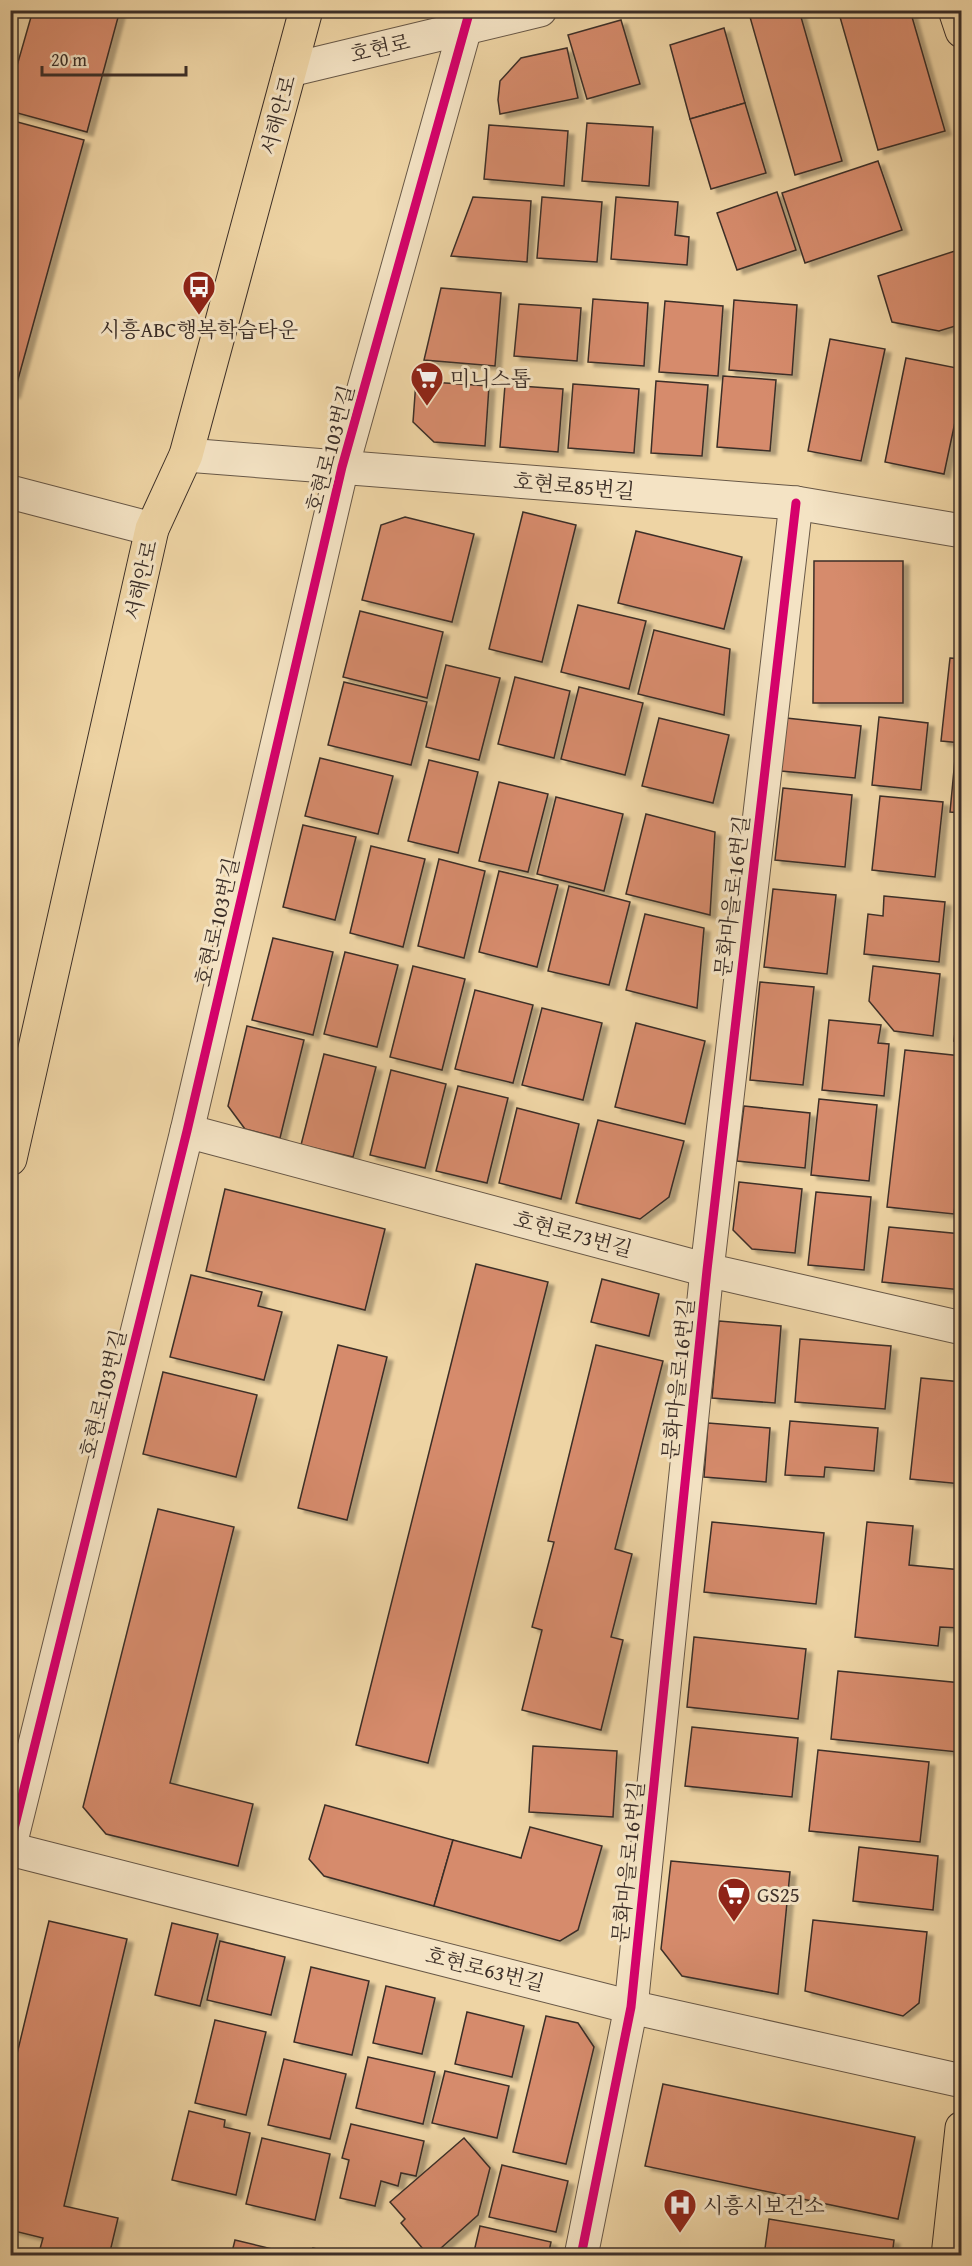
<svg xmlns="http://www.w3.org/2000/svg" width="972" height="2266" font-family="'Gentium Book Plus','Noto Serif KR',serif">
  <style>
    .building { fill: #d68b6c; stroke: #3c2f28; stroke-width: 1.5; filter: url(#shadow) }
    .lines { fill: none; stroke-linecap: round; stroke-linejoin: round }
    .minor-casing { stroke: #685847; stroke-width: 35 }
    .major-casing { stroke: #3c2f28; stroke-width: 35 }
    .minor { stroke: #f4e3c4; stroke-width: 33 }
    .major { stroke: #eed4a4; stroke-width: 33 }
    .cycleway-casing { stroke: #f4e3c4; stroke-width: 13 }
    .cycleway { stroke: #d6006c; stroke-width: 9 }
    .labels { text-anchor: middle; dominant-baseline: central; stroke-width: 6; stroke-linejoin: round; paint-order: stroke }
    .street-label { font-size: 21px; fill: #3c2f28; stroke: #f4e3c4 }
    .poi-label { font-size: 21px; fill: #3c2f28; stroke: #f4e3c4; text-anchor: start }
  </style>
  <defs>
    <filter id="shadow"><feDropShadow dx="6" dy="4" stdDeviation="1.5" flood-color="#0004"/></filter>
  </defs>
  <rect width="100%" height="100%" fill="#eed4a4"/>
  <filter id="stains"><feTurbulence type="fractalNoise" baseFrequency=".00333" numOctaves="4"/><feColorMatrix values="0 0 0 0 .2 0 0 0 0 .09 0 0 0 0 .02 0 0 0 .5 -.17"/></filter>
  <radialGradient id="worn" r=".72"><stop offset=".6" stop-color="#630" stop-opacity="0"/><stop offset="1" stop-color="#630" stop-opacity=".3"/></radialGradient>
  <g class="building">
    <path d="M 33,10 L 120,10 L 87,132 L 10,111 L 10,90 Z"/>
    <path d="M 748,10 L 799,10 L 842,161 L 795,175 Z"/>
    <path d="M 838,10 L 910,10 L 945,131 L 878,150 Z"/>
    <path d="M 621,20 L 640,84 L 587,99 L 568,35 Z"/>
    <path d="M 724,28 L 745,103 L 690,119 L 670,45 Z"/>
    <path d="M 567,48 L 578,98 L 500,114 L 498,100 L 500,81 L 521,58 Z"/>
    <path d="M 745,103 L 766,173 L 711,189 L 690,119 Z"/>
    <path d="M 10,120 L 84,140 L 14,394 L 10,393 Z"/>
    <path d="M 587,123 L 653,127 L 649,186 L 582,181 Z"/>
    <path d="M 489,125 L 568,131 L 564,186 L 484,179 Z"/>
    <path d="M 878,161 L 902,230 L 805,263 L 782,193 Z"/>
    <path d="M 777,192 L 796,250 L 737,270 L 717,213 Z"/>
    <path d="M 473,197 L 531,201 L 527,262 L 451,256 Z"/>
    <path d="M 542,197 L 602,202 L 597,262 L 537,258 Z"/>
    <path d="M 616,197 L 678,202 L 675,235 L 689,237 L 687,265 L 611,259 Z"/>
    <path d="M 961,249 L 962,324 L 939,331 L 892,322 L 878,276 Z"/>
    <path d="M 441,288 L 501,293 L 495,366 L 424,360 Z"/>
    <path d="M 593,299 L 648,303 L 644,366 L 588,362 Z"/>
    <path d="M 734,300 L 797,305 L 792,375 L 729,370 Z"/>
    <path d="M 665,301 L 723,306 L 718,376 L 659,372 Z"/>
    <path d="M 519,304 L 581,308 L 577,361 L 514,356 Z"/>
    <path d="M 830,339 L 885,349 L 861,461 L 808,451 Z"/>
    <path d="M 906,358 L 962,369 L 962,389 L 944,474 L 885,462 Z"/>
    <path d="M 723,376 L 776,380 L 770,451 L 717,447 Z"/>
    <path d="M 416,381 L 489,386 L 485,446 L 434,442 L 413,422 Z"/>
    <path d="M 656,381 L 708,385 L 702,456 L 651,453 Z"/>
    <path d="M 573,384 L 639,389 L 634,453 L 568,448 Z"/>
    <path d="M 505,385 L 563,389 L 558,452 L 500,447 Z"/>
    <path d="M 962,469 L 962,493 L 957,492 Z"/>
    <path d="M 523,512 L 576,525 L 542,662 L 489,649 Z"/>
    <path d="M 405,517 L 474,534 L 452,622 L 362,600 L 381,525 Z"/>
    <path d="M 636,531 L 742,557 L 724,629 L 618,603 Z"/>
    <path d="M 814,561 L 903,561 L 903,703 L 813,703 Z"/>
    <path d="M 962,578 L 962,612 L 958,612 Z"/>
    <path d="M 578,605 L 646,621 L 629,689 L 561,672 Z"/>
    <path d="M 360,611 L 443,632 L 427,698 L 343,677 Z"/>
    <path d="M 654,630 L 730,649 L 724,715 L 638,694 Z"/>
    <path d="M 950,658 L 962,659 L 962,743 L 941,741 Z"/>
    <path d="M 446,665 L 500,678 L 479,760 L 426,747 Z"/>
    <path d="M 515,677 L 570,691 L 554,758 L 498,744 Z"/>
    <path d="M 344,682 L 427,702 L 411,765 L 328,745 Z"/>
    <path d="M 579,687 L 643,703 L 625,775 L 561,759 Z"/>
    <path d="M 879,717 L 928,723 L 921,790 L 872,785 Z"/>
    <path d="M 659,718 L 729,735 L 713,803 L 642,786 Z"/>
    <path d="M 786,718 L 861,726 L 855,778 L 781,771 Z"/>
    <path d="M 320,758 L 393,776 L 378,834 L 305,816 Z"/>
    <path d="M 955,759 L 962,759 L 962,813 L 950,812 Z"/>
    <path d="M 429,760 L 478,772 L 458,853 L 408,841 Z"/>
    <path d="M 499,782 L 548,794 L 528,872 L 479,861 Z"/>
    <path d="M 783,788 L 852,795 L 845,867 L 775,860 Z"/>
    <path d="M 880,796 L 943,802 L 935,877 L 872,870 Z"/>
    <path d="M 556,797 L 623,814 L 604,891 L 537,874 Z"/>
    <path d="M 646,814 L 715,832 L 710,915 L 626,894 Z"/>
    <path d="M 303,825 L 356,837 L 335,920 L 283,907 Z"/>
    <path d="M 371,846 L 425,859 L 403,947 L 350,933 Z"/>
    <path d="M 439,859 L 485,871 L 464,958 L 418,946 Z"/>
    <path d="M 499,871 L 558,885 L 537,967 L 479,952 Z"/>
    <path d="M 569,886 L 630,902 L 609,985 L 548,971 Z"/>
    <path d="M 773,889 L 836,895 L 827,974 L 764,967 Z"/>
    <path d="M 884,896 L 945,902 L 939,962 L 864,954 L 868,914 L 883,916 Z"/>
    <path d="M 645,914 L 704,928 L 697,1008 L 626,990 Z"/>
    <path d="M 273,938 L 333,952 L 313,1035 L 252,1020 Z"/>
    <path d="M 345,952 L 398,965 L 377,1047 L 324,1034 Z"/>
    <path d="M 413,966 L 465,979 L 442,1070 L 390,1057 Z"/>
    <path d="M 873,966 L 940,974 L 933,1036 L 894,1031 L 869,1001 Z"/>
    <path d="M 760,982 L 814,987 L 803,1085 L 750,1080 Z"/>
    <path d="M 960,987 L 962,987 L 962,1042 L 954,1041 Z"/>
    <path d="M 475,990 L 533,1005 L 513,1083 L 455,1069 Z"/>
    <path d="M 542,1008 L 602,1023 L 583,1100 L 522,1085 Z"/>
    <path d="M 829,1020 L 881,1025 L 878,1043 L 889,1044 L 884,1096 L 822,1090 Z"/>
    <path d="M 636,1023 L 705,1041 L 685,1124 L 615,1107 Z"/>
    <path d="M 247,1026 L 304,1040 L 280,1138 L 245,1129 L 228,1106 Z"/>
    <path d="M 905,1050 L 962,1056 L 962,1140 L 954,1214 L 887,1207 Z"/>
    <path d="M 324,1054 L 376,1067 L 353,1157 L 301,1145 Z"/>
    <path d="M 391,1070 L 446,1084 L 425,1168 L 370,1155 Z"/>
    <path d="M 458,1086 L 508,1098 L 487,1183 L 436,1171 Z"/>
    <path d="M 819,1099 L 877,1105 L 869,1181 L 811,1175 Z"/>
    <path d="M 744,1106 L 810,1113 L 805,1168 L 737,1161 Z"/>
    <path d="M 517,1108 L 579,1124 L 561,1199 L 499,1183 Z"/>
    <path d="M 598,1120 L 684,1141 L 669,1197 L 640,1219 L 576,1203 Z"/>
    <path d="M 739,1182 L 802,1189 L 795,1253 L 752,1249 L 733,1230 Z"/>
    <path d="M 225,1189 L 385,1229 L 365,1310 L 206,1271 Z"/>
    <path d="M 816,1192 L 871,1197 L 864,1270 L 808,1265 Z"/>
    <path d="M 889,1227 L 962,1234 L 962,1290 L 882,1282 Z"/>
    <path d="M 476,1264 L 548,1282 L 428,1763 L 356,1745 Z"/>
    <path d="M 191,1275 L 262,1292 L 258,1306 L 282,1312 L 264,1380 L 170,1357 Z"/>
    <path d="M 602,1279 L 659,1294 L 649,1336 L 591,1322 Z"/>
    <path d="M 719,1321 L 781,1326 L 775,1403 L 712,1398 Z"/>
    <path d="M 800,1339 L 891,1346 L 885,1409 L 795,1402 Z"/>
    <path d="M 338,1345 L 387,1357 L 347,1520 L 298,1508 Z"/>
    <path d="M 596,1345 L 663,1361 L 615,1549 L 632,1554 L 611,1637 L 623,1640 L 601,1730 L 522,1710 L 542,1630 L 532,1627 L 554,1542 L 548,1541 Z"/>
    <path d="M 163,1372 L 257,1395 L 236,1477 L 143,1454 Z"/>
    <path d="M 921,1378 L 962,1382 L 962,1484 L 910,1479 Z"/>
    <path d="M 790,1421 L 878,1428 L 874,1471 L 825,1467 L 824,1477 L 785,1475 Z"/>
    <path d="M 708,1423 L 770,1428 L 766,1482 L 704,1477 Z"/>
    <path d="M 158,1509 L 234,1527 L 170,1783 L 253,1804 L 238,1866 L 106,1834 L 83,1807 Z"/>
    <path d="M 712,1522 L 824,1533 L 816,1604 L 704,1592 Z"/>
    <path d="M 867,1522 L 913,1526 L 909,1565 L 962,1570 L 961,1628 L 940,1627 L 938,1646 L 855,1637 Z"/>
    <path d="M 694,1637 L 806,1649 L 798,1719 L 687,1707 Z"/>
    <path d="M 838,1671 L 962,1683 L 962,1718 L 958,1752 L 831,1739 Z"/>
    <path d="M 692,1727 L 798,1738 L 792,1797 L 685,1786 Z"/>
    <path d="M 533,1746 L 617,1751 L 613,1817 L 529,1812 Z"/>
    <path d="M 818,1750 L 929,1762 L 920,1842 L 809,1831 Z"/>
    <path d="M 325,1805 L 453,1840 L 434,1906 L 324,1876 L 309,1859 Z"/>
    <path d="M 530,1827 L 602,1846 L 578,1930 L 560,1941 L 434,1906 L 453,1840 L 521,1858 Z"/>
    <path d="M 859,1847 L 938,1856 L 933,1910 L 853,1901 Z"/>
    <path d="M 671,1861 L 790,1872 L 778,1994 L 682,1976 L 661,1949 Z"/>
    <path d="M 813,1920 L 927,1932 L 919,2003 L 903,2016 L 805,1991 Z"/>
    <path d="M 49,1921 L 127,1939 L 64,2206 L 118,2218 L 109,2256 L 38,2256 L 43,2238 L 10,2230 L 10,2083 Z"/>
    <path d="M 172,1923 L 218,1934 L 200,2006 L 155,1995 Z"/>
    <path d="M 220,1941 L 285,1957 L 271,2015 L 207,2000 Z"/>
    <path d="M 311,1967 L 369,1981 L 352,2055 L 294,2042 Z"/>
    <path d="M 386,1986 L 435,1998 L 422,2054 L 373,2043 Z"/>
    <path d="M 467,2012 L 524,2026 L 512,2077 L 455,2064 Z"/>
    <path d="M 546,2016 L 578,2023 L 594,2047 L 566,2164 L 513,2152 Z"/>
    <path d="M 215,2020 L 266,2032 L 246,2115 L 195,2103 Z"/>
    <path d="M 368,2057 L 435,2072 L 423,2124 L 356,2108 Z"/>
    <path d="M 284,2059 L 346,2074 L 330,2139 L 268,2125 Z"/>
    <path d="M 445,2071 L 509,2086 L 497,2138 L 432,2123 Z"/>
    <path d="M 663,2084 L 915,2137 L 898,2219 L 645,2166 Z"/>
    <path d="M 189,2111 L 225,2120 L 224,2127 L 250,2133 L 236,2195 L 172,2180 Z"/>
    <path d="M 351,2124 L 424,2141 L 416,2176 L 401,2173 L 398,2186 L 381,2181 L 375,2206 L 340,2198 L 349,2160 L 342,2158 Z"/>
    <path d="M 262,2138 L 330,2154 L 315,2220 L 246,2204 Z"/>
    <path d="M 464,2138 L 490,2168 L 478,2215 L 432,2256 L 429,2256 L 401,2223 L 405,2219 L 390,2202 Z"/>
    <path d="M 502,2165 L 568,2181 L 556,2232 L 489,2217 Z"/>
    <path d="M 769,2219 L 894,2240 L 892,2256 L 764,2256 Z"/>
    <path d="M 480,2226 L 551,2242 L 548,2256 L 473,2256 Z"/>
    <path d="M 235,2240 L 297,2255 L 231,2256 Z"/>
    <path d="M 313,2248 L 344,2256 L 312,2256 Z"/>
  </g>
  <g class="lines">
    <g class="minor-casing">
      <g id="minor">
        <path d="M 290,70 L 540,10"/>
        <path d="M 186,455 L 796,503 L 962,531"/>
        <path d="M 10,492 L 152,529"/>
        <path d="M 187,1131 L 707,1270 L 962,1328"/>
        <path d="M 10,1845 L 187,1131 L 342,467 L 470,10"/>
        <path d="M 10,1849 L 631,2007 L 962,2081"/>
        <path d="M 581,2256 L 631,2007 L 707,1270 L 796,503"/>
      </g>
    </g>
    <g class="major-casing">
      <g id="major">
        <path d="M 955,10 L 962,31"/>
        <path d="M 10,1159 L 152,529 L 186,455 L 306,10"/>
        <path d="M 948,2256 L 962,2128"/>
      </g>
    </g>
    <use href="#minor" class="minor"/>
    <use href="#major" class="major"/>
    <g class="cycleway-casing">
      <g id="cycleway">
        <path d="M 10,1845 L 187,1131 L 342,467 L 470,10"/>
        <path d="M 581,2256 L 631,2007 L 707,1270 L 796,503"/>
      </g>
    </g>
    <use href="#cycleway" class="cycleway"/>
  </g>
  <defs>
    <g id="bus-pin" transform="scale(1.725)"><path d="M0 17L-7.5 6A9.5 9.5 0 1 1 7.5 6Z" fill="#8f2418" stroke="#f4e3c4"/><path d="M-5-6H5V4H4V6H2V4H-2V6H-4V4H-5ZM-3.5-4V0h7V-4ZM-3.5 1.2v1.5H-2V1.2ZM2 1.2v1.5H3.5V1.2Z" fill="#fff"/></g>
    <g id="supermarket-pin" transform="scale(1.725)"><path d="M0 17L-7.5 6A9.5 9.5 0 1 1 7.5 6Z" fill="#8f2418" stroke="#f4e3c4"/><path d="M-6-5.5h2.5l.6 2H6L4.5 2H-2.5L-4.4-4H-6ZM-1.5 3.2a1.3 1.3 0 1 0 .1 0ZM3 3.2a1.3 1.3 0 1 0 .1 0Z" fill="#fff"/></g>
    <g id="hospital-pin" transform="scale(1.725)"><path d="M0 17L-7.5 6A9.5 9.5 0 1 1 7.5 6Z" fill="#8f2418" stroke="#f4e3c4"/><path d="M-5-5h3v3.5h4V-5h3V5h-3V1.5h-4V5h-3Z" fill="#fff"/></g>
  </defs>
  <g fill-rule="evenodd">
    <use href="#bus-pin" x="199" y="287"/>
    <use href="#supermarket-pin" x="427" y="378"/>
    <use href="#supermarket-pin" x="734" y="1894"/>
    <use href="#hospital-pin" x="680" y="2205"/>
  </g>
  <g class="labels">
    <g class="street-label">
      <text transform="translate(380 48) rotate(-13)">호현로</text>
      <text transform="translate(278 115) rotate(-75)">서해안로</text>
      <text transform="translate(330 449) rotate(-75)">호현로103번길</text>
      <text transform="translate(574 486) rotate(5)">호현로85번길</text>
      <text transform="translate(141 580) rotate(-77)">서해안로</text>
      <text transform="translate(732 896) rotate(-83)">문화마을로16번길</text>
      <text transform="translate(217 922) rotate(-77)">호현로103번길</text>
      <text transform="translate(573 1234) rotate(15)">호현로73번길</text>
      <text transform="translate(678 1379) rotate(-84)">문화마을로16번길</text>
      <text transform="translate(103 1394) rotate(-76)">호현로103번길</text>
      <text transform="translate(628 1862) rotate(-84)">문화마을로16번길</text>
      <text transform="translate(485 1969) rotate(14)">호현로63번길</text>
    </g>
    <g class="poi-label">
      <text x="199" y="329" text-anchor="middle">시흥ABC행복학습타운</text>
      <text x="450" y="378">미니스톱</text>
      <text x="757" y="1894">GS25</text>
      <text x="703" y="2205">시흥시보건소</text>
    </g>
  </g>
  <rect width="972" height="2266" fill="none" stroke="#eed4a4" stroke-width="36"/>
  <rect x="12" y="12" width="948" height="2242" fill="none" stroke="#3c2f28" stroke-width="3"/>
  <rect x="18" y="18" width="936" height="2230" fill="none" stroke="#3c2f28" stroke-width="1.5"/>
  <path d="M42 66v9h144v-9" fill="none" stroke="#3c2f28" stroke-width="3"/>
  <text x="51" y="66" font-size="18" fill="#3c2f28" stroke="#f4e3c4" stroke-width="4.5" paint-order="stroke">20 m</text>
  <rect width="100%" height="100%" filter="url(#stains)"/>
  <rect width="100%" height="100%" fill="url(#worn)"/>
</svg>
